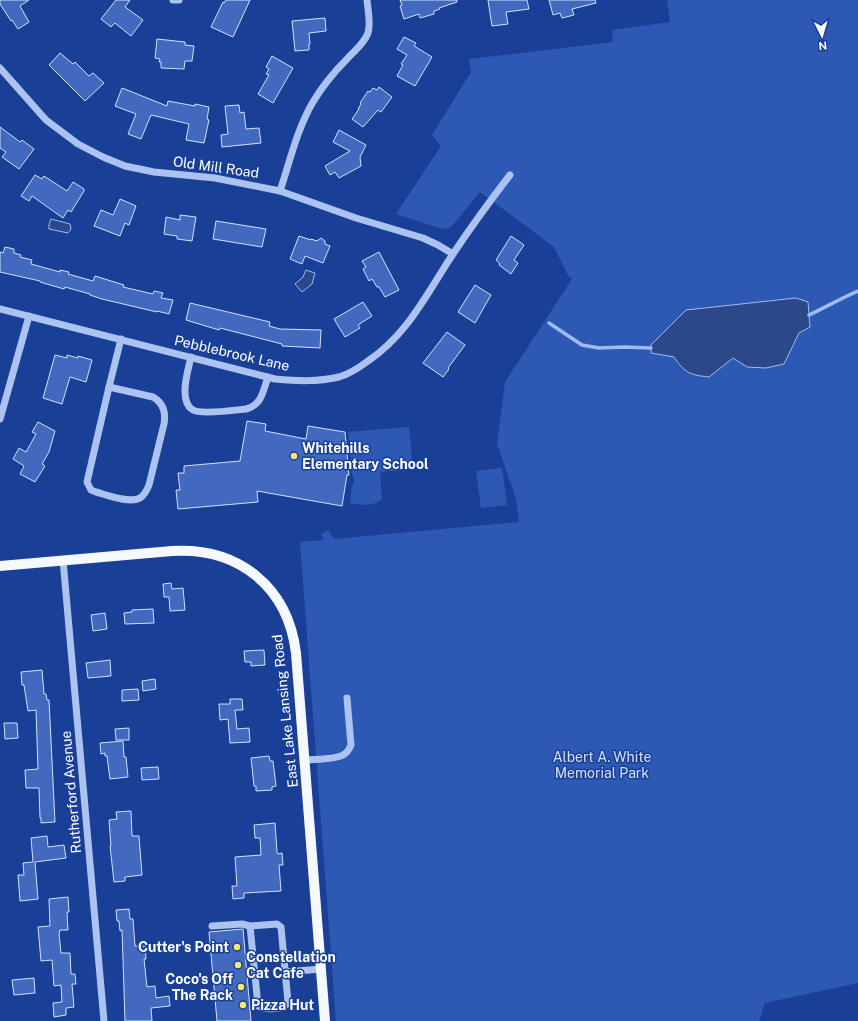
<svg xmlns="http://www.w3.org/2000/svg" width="858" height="1021" font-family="'Public Sans',sans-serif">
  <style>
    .green { fill: #2d59b4 }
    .water { fill: #2c4889; stroke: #9fbbf2 }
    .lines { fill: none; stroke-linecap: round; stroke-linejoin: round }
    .stream { stroke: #9fbbf2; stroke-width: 3.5 }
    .building { fill: #4269bd; stroke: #d3e0fb }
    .minor { stroke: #acc2f0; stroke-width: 7 }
    .major { stroke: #f5f8ff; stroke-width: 10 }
    .poi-dot { fill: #ffe76b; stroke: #194096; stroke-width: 1.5 }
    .labels { text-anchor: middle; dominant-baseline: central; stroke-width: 3; stroke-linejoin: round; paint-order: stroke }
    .street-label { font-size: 14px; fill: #fff; stroke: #194096 }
    .poi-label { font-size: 14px; font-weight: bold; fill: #fff; stroke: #194096; text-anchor: start }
    .park-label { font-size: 14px; fill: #d3e0fb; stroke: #194096 }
  </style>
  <rect width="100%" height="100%" fill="#194096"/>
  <g class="green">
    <path d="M 667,0 L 858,0 L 858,983 L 765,1003 L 759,1021 L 336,1021 L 300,542 L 324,540 L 321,534 L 328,530 L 334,539 L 519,522 L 516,498 L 497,444 L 505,382 L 572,279 L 568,275 L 554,247 L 480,192 L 452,226 L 446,229 L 439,228 L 396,214 L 441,146 L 432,135 L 471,72 L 469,59 L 613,42 L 612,30 L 670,22 Z"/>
    <path d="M 409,427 L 413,469 L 380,472 L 382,499 C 373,507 362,505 350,503 L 352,486 L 354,483 L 354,478 L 352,475 L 348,432 Z"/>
    <path d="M 502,468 L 507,505 L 481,508 L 476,471 Z"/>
  </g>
  <g class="water">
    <path d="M 51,219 L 70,224 L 71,229 L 68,233 L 49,229 L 49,224 Z"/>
    <path d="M 306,270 L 315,273 L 312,284 L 302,292 L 295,284 L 303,277 Z"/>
    <path d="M 796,298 L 808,302 L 810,327 L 799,333 L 784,364 L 766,368 L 747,367 L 733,358 L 709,377 C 690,375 685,373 674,357 L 651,353 L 651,345 L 686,310 Z"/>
  </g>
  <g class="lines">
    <g class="stream">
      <path d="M 809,315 C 826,307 841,298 858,291"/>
      <path d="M 549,323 L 582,345 L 599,348 L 624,347 L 651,348"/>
    </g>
  </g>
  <g class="building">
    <path d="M 0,0 L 29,0 L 20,6 L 29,22 L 18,29 L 12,20 L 11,21 L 0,4 Z"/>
    <path d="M 116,0 L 130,0 L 125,7 L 143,20 L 131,36 L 115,23 L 111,27 L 101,19 Z"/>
    <path d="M 226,0 L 250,0 L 233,37 L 211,27 L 223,2 L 224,3 Z"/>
    <path d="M 400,0 L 457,0 L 457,2 L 439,8 L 440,9 L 434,11 L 434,14 L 420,18 L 419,14 L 404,19 L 400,6 L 402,5 Z"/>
    <path d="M 488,0 L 527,0 L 529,9 L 506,12 L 508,24 L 492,26 Z"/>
    <path d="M 549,0 L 595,0 L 596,3 L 572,9 L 574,15 L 562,18 L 560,13 L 553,15 Z"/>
    <path d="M 325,18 L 326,31 L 309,33 L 310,44 L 309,44 L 309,50 L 295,51 L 292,21 Z"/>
    <path d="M 404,37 L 416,43 L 414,46 L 432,57 L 415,86 L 397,76 L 403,65 L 401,64 L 407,55 L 397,49 Z"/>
    <path d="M 157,39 L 185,42 L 185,45 L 194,46 L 192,61 L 185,61 L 184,69 L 161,68 L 161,62 L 159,62 L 160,59 L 155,58 Z"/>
    <path d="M 60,53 L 73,64 L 75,62 L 89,76 L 93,73 L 104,83 L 85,101 L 49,65 Z"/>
    <path d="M 272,56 L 293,68 L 273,103 L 258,94 L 269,75 L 266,74 L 269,69 L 266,67 Z"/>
    <path d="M 379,87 L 392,97 L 381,112 L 378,110 L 363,127 L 352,119 L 359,109 L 358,109 L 361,104 L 360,103 L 368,91 L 370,92 L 373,88 L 377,90 Z"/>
    <path d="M 122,88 L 167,106 L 168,101 L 195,106 L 195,104 L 209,107 L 207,119 L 209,120 L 204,143 L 186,140 L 189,124 L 151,115 L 141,139 L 128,134 L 136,114 L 115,106 Z"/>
    <path d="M 239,105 L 240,113 L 244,112 L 246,129 L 259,128 L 261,143 L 222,147 L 221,135 L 228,134 L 225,106 Z"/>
    <path d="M 0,127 L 20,142 L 22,140 L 34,149 L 19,169 L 2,157 L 6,152 L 0,148 Z"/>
    <path d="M 339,130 L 366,145 L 360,157 L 361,166 L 339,178 L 335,172 L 330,175 L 325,166 L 350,151 L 333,142 Z"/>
    <path d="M 35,175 L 42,179 L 44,176 L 67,191 L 73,182 L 84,189 L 84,191 L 71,212 L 68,210 L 63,218 L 32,196 L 29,201 L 21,196 Z"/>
    <path d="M 120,199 L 136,206 L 129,225 L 125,223 L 120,236 L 94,226 L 101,210 L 113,215 Z"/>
    <path d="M 180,215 L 196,217 L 192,241 L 177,239 L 177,236 L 164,234 L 166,217 L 180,220 Z"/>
    <path d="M 216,221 L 266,229 L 262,247 L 213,239 Z"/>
    <path d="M 299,236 L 311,240 L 311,239 L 317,241 L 321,238 L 325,241 L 325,244 L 330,246 L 323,263 L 305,256 L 302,264 L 290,259 Z"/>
    <path d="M 511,236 L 524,245 L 514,260 L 518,263 L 511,274 L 499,265 L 500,264 L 496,260 Z"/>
    <path d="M 5,247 L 14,249 L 14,253 L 21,255 L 20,257 L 32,260 L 31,264 L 60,272 L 60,270 L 69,272 L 68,274 L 93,281 L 95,276 L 124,285 L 123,287 L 153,294 L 154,291 L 163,293 L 161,298 L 173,300 L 169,314 L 157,311 L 157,312 L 102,299 L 90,295 L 90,294 L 65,287 L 64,289 L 40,282 L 40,281 L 0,272 L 0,252 L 3,253 Z"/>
    <path d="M 379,252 L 399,290 L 385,297 L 379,287 L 377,287 L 372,279 L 369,281 L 363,269 L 366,267 L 362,261 Z"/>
    <path d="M 475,285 L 491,295 L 475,323 L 458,312 Z"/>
    <path d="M 363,302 L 372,316 L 358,325 L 360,328 L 345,337 L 334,319 Z"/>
    <path d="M 190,303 L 270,322 L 269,326 L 280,329 L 321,330 L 320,348 L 282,346 L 282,344 L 220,328 L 219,330 L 186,320 Z"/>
    <path d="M 447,332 L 465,345 L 448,368 L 449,369 L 443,377 L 423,363 Z"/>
    <path d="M 55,355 L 67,358 L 67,355 L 78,358 L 78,356 L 92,360 L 86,382 L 70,377 L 62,404 L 43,398 Z"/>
    <path d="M 247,421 L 266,424 L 265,431 L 306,439 L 308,426 L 345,432 L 349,475 L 347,475 L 342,506 L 257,491 L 258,502 L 178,509 L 176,490 L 180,490 L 178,473 L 184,473 L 184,466 L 240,461 Z"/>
    <path d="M 38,422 L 55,431 L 49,452 L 42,464 L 45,466 L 35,482 L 20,474 L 24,466 L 13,459 L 19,448 L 26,452 L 36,434 L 32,432 Z"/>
    <path d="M 171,583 L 172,589 L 183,588 L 185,610 L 170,611 L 169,597 L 164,597 L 163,584 Z"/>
    <path d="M 153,609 L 154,623 L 125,624 L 124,613 L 132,612 L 132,610 Z"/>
    <path d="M 105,613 L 107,629 L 93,631 L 91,615 Z"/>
    <path d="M 264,650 L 265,665 L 251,666 L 251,662 L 245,662 L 244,651 Z"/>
    <path d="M 110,660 L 111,676 L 88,678 L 86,663 Z"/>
    <path d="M 42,670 L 44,694 L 46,694 L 47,700 L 49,700 L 50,720 L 55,822 L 41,823 L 41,818 L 40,818 L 39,788 L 26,788 L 25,770 L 38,769 L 36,710 L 28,711 L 24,685 L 22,685 L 21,672 Z"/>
    <path d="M 155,679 L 156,689 L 143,691 L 142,681 Z"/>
    <path d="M 138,689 L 139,700 L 122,701 L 122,690 Z"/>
    <path d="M 230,699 L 242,699 L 243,710 L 235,710 L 237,729 L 249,728 L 250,742 L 230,743 L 228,719 L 220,720 L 219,704 L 230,704 Z"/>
    <path d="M 4,723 L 17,723 L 18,738 L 5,739 Z"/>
    <path d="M 129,728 L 129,740 L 116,740 L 115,729 Z"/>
    <path d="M 123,741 L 124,757 L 126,757 L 128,777 L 110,779 L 107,756 L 105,756 L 105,753 L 101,754 L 100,743 Z"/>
    <path d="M 269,756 L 270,761 L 273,761 L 276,786 L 272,787 L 272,790 L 256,791 L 256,786 L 254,786 L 251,758 Z"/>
    <path d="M 158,767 L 159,779 L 142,780 L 141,768 Z"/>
    <path d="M 131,811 L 132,836 L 139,836 L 142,875 L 125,877 L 125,881 L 114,882 L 110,846 L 111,846 L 109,820 L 117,819 L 116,812 Z"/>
    <path d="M 275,823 L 277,852 L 278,854 L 282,853 L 283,865 L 279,865 L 281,891 L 244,893 L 244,898 L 233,899 L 232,886 L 237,886 L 235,857 L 261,855 L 260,838 L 255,838 L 254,825 Z"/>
    <path d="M 47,836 L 48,847 L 64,845 L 66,858 L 35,862 L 38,899 L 20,901 L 18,875 L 24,875 L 23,863 L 33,862 L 31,838 Z"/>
    <path d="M 68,897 L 69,912 L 67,912 L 68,930 L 60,930 L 59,934 L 61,953 L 70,953 L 71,974 L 75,974 L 76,984 L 72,984 L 74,1007 L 66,1008 L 66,1015 L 54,1017 L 53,1003 L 62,1002 L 61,985 L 54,986 L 52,960 L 41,961 L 38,927 L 50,926 L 49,899 Z"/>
    <path d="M 129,909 L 130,919 L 133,919 L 135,946 L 145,946 L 146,959 L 144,959 L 147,987 L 155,986 L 156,998 L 169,996 L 170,1006 L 151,1008 L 152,1021 L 125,1021 L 122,930 L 120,931 L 119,921 L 117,921 L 116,910 Z"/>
    <path d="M 243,929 L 251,1021 L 217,1021 L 209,932 Z"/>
    <path d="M 34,978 L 35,993 L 14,995 L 12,980 Z"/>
  </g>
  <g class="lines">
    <g class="minor">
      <path d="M 173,0 L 179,0"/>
      <path d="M 0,68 L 46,120 L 78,144 L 103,157 L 125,166 L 154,172 L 215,178 L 280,191 L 356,218 L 423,238 L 438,245 L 453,254"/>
      <path d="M 280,191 C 290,161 297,129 313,102 C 322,87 334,72 347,59 C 354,51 364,44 368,33 C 371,23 368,11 367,0"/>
      <path d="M 0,309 L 275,379 C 297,381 317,382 339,377 C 349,374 360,367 368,361 C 408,334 427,293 453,254 C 471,227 490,201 510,175"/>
      <path d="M 191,357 C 188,371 178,401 193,410 C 201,415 236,410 246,409 C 262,405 263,391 268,377"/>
      <path d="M 109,387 L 153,397 C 163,403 166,413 164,424 L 149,485 C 147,490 145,495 140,498 C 130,504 107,495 96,492 L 91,490 L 87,482 Z"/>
      <path d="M 109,387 L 121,339"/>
      <path d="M 0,419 L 29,316"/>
      <path d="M 63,560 L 104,1021"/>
      <path d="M 304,760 C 315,759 334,760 343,755 C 347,753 349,750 351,745 L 347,698"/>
      <path d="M 212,926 L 242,924 L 250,926 L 277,924 L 281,927 L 288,1002 C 285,1010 265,1010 258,1006 L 250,926"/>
      <path d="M 284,959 L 320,956"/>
      <path d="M 285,972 L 321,969"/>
    </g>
    <path class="major" d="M 0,566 L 172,551 C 239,547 288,587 296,653 L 325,1021"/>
  </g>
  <g class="poi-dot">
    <circle cx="294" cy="456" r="4"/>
    <circle cx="237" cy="947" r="4"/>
    <circle cx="238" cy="965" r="4"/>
    <circle cx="241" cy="987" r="4"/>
    <circle cx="243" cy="1005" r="4"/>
  </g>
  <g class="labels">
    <g class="street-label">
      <text transform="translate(216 167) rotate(8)">Old Mill Road</text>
      <text transform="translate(232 353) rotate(13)">Pebblebrook Lane</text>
      <text transform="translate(285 711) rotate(-96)">East Lake Lansing Road</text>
      <text transform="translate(71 792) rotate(-95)">Rutherford Avenue</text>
    </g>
    <g class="poi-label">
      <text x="302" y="448">Whitehills<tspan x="302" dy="16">Elementary School</tspan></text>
      <text x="229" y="947" text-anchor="end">Cutter's Point</text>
      <text x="246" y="957">Constellation<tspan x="246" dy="16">Cat Cafe</tspan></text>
      <text x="233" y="979" text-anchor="end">Coco's Off<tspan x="233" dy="16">The Rack</tspan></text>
      <text x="251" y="1005">Pizza Hut</text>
    </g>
    <g class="park-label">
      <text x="602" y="757">Albert A. White<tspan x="602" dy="16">Memorial Park</tspan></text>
    </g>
  </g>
  <g transform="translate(822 36) rotate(175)" stroke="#194096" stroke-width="3" paint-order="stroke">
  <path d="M0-3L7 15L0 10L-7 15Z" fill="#ffffff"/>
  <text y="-6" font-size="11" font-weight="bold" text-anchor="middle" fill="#ffffff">N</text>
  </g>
</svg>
